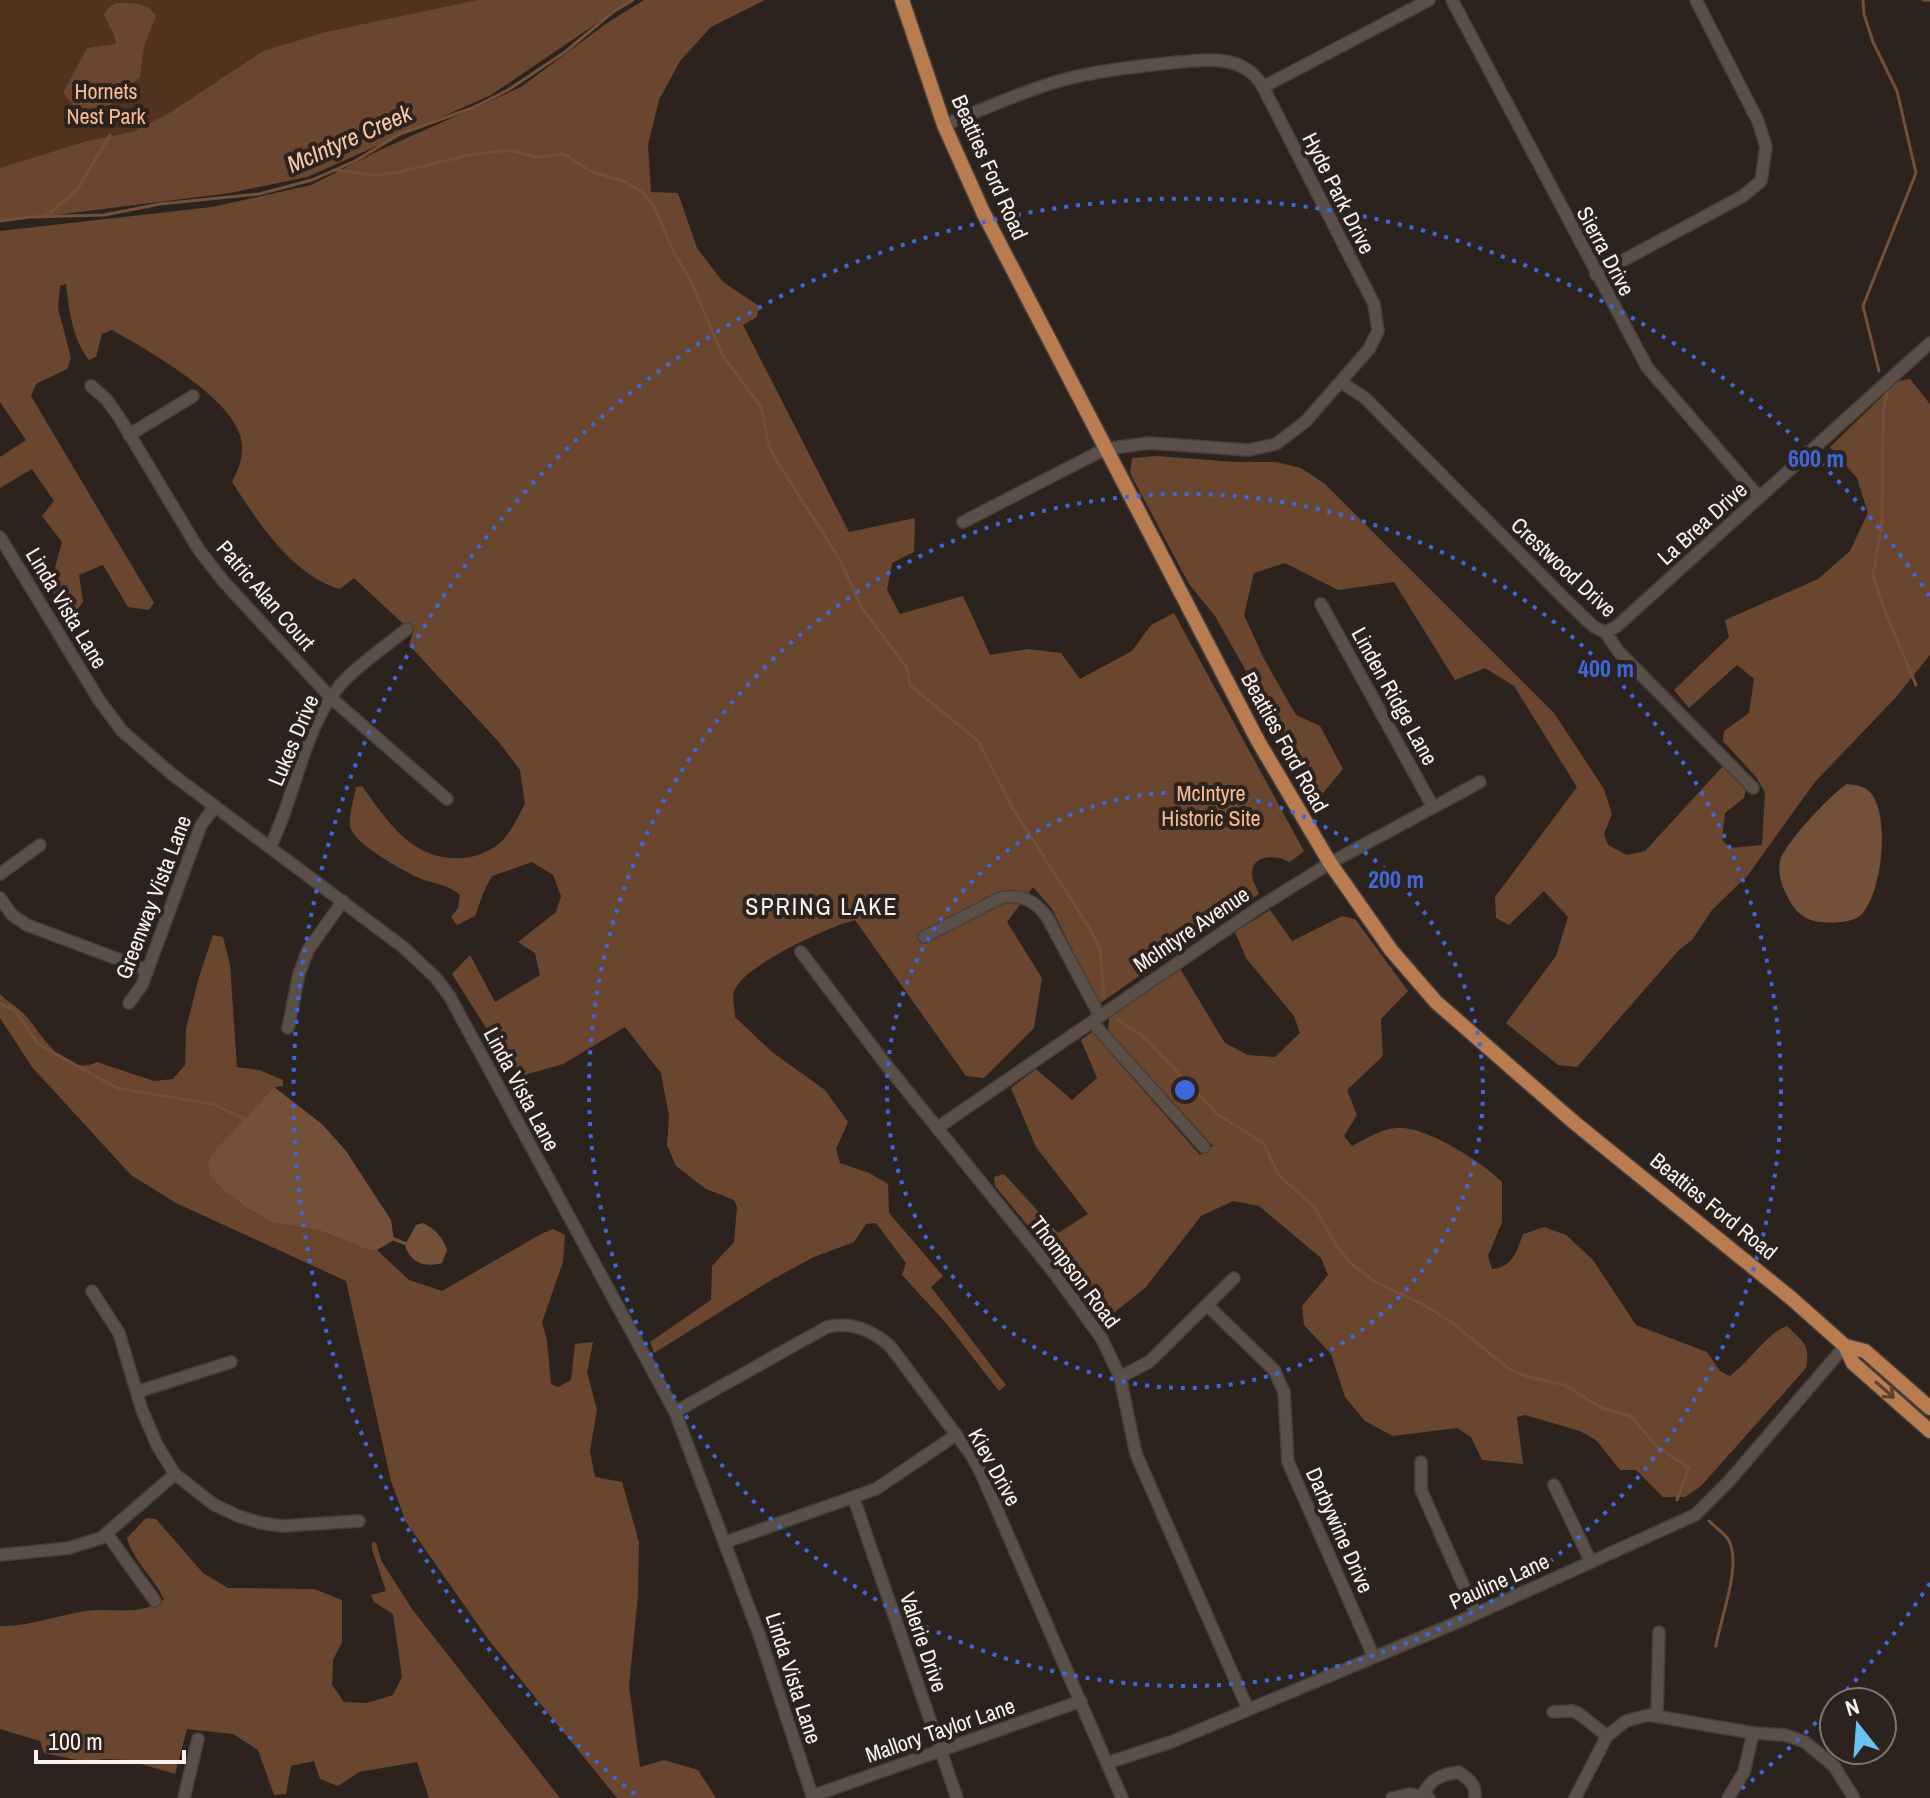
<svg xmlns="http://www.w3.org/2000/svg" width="1930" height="1798" font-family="'Archivo Narrow',sans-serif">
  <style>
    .green { fill: #50321e }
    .forest { fill: #6a462f }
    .water { fill: #755039 }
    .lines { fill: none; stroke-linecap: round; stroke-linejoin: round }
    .stream { stroke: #755039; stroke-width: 3 }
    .minor-casing { stroke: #473f3b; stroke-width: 14 }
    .major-casing { stroke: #473f3b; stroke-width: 17 }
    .minor { stroke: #5b5049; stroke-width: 11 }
    .major { stroke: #b97b50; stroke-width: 14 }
    .oneway { stroke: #5e4230 }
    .ring { fill: none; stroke: #3e67db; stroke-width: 4; stroke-dasharray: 4 8 }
    .labels { text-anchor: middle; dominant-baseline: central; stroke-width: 8; stroke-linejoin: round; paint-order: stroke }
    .park-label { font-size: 22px; fill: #faba92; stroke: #2d231e }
    .street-label { font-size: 22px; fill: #f9f2ee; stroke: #2d231e }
    .water-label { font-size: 24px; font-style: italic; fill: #fcc8a8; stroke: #2d231e }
    .neighbourhood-label { font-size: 24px; letter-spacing: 2px; fill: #f9f2ee; stroke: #2d231e }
    .centre { fill: #3e67db; stroke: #2d231e; stroke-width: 4 }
    .ring-label { font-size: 24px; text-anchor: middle; font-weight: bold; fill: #3e67db; stroke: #2d231e; stroke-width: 8; stroke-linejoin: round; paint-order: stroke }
  </style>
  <rect width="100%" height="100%" fill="#2d231e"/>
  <path class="green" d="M 0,0 L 631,0 L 491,95 L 307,177 L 0,222 Z"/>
  <g class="forest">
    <path d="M 478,0 L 631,0 L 491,95 L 307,177 L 230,193 L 0,222 L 0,168 L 87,141 L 132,132 L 171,112 L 263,51 L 326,32 Z"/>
    <path d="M 644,0 L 765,0 L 711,27 L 680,61 L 659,100 L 648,145 L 651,192 L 678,193 L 697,248 L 723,282 L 759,306 L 757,317 L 743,325 L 849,532 L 915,518 L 914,552 L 892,563 L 887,590 L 900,614 L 963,596 L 990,655 L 1028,649 L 1061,653 L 1080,679 L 1132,651 L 1151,625 L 1174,613 L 1304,851 L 1290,862 C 1277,855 1252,853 1252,874 C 1252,881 1257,887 1259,894 L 1219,920 L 1218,918 L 1200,928 L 1172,953 L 1099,1004 L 1052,909 L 1033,887 L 1007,922 L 1042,978 L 1034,1028 L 984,1078 L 966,1076 L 855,920 C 830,926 740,967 734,992 C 732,999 735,1010 735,1017 L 772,1052 L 825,1090 L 848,1122 L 836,1149 L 840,1163 L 869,1173 L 888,1184 L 889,1213 L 943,1276 L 931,1287 L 1006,1385 L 999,1391 L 946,1323 L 902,1275 L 906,1263 L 876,1223 L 866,1224 L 854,1242 L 814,1257 L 773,1279 L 654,1353 L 650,1342 L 711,1300 L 712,1266 L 734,1242 L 737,1207 L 734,1200 L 706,1189 L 676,1166 L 667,1145 L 669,1116 L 661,1073 L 625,1027 L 563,1064 L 521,1076 L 488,1031 L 452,974 L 470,955 L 495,1002 L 540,975 L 535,953 L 518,942 L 556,912 L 561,896 L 553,875 L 532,862 L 492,876 L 484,891 L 475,916 L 457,925 L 451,917 L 458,908 L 460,895 C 447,884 434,884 419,878 C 404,871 350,842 350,825 C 349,813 354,799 356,787 L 362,786 C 388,822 413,862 463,858 C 478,857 497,849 506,836 C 514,827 519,814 525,804 L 520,770 L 498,741 L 409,645 L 413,633 L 354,578 L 340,589 C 292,575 258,522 232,482 C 240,467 245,452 240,435 C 227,394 147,350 112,330 L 102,334 L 96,357 L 89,360 C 72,338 69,310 66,284 L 60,286 L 58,308 L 71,358 L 67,369 L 36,384 L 31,396 L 154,603 L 149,610 L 128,607 L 103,565 L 79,575 L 83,602 L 70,619 L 58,613 L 51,583 L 62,542 L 42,516 L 54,501 L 32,469 L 0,488 L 0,457 L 26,440 L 0,402 L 0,231 L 212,207 L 311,185 L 380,150 L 521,87 L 607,23 Z"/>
    <path d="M 116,3 C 132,3 147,2 156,16 L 144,47 L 140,77 L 110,105 L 79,112 L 63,93 L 87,48 L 116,44 L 114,35 L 104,15 L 108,8 Z"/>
    <path d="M 1910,379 L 1930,404 L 1930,655 L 1897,696 L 1815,782 L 1748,875 L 1712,910 L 1692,940 L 1679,950 L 1577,1067 L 1558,1065 L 1506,1023 L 1556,956 L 1568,917 L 1544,891 L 1509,925 L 1496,918 L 1495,897 L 1577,787 L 1514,686 L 1485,668 L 1455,680 L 1394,582 L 1338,590 L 1285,563 L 1254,573 L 1244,615 L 1264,659 L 1296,715 L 1320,726 L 1343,769 L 1318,799 L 1215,616 L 1189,584 L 1130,473 L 1132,458 L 1157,456 L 1235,462 L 1276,462 L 1301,468 L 1325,484 L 1554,713 L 1604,789 L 1612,814 L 1604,834 L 1608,845 L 1627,855 L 1645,851 L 1724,765 L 1746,788 L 1744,798 L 1725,813 L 1722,840 L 1730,848 L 1762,845 L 1765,792 L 1756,777 L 1723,741 L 1724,731 L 1749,713 L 1754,679 L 1737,665 L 1689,708 L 1674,690 L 1729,637 L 1725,620 L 1818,579 L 1850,551 L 1868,513 L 1857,478 L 1830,447 L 1898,381 Z"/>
    <path d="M 1270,910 L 1292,941 L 1342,916 L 1355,919 L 1408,991 L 1381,1019 L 1383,1056 L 1347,1090 L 1357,1115 L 1344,1136 L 1352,1146 C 1367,1138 1387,1126 1404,1128 C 1433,1131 1482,1162 1502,1182 L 1502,1222 L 1488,1256 L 1492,1269 C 1512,1268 1517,1251 1523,1234 L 1544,1227 L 1566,1235 L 1593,1260 L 1636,1325 L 1707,1352 L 1720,1371 L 1730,1376 C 1750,1361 1767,1333 1787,1326 C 1802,1341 1811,1345 1806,1368 L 1701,1486 L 1685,1497 L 1663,1497 L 1636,1470 L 1620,1470 L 1596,1440 L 1580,1431 L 1525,1415 L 1517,1417 L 1523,1464 L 1482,1460 L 1471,1437 L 1457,1428 L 1393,1436 L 1365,1421 L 1345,1397 L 1331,1354 L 1304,1325 L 1302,1306 L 1328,1275 L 1321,1258 L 1259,1206 L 1233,1201 L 1201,1216 L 1146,1287 L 1115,1312 L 1099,1312 L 995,1186 L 994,1177 L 1004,1174 L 1058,1233 L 1088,1214 L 1036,1147 L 1011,1088 L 1036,1069 L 1072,1100 L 1097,1078 L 1081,1040 L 1092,1032 L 1200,1155 L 1213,1146 L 1108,1030 L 1109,1018 L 1132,999 L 1179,967 L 1225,1043 L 1248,1055 L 1275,1057 L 1300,1033 L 1294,1016 L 1246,958 L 1235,932 Z"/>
    <path d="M 213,935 L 223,937 L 230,965 L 237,1067 L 259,1070 L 283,1080 L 283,1086 L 274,1087 L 212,1153 L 223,1190 L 245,1207 L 273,1223 L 318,1230 L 370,1251 L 377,1250 L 409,1280 L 442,1291 L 541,1234 L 553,1229 L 565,1235 L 563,1262 L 542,1322 L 547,1341 L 551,1384 L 558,1387 L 571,1380 L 575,1344 L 593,1342 L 587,1372 L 597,1410 L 590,1451 L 595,1477 L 622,1482 L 639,1542 L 638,1595 L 629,1686 L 640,1767 L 664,1760 L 698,1770 L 716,1798 L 617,1798 L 488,1639 L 406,1522 L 391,1481 L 346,1281 L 176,1203 L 131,1175 L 32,1067 L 0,1018 L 0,994 C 7,1002 17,1006 24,1014 C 43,1035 64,1078 97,1062 L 154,1081 L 173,1079 L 185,1065 L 186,1029 L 199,977 Z"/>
    <path d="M 146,1518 L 156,1519 L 203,1573 L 228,1588 L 314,1589 L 342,1600 L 342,1642 L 333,1660 L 332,1685 L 344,1702 L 367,1703 L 393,1695 L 402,1677 L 393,1614 L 374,1602 L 371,1595 L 386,1591 L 372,1549 L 372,1542 L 376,1543 L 382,1562 L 412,1609 L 560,1798 L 429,1798 L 417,1762 L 359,1772 L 338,1786 L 320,1779 L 314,1761 L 291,1766 L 286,1794 L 274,1795 L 258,1750 L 233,1734 L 187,1729 L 175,1774 L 128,1760 L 104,1759 L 86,1762 L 44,1753 L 40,1741 L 0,1729 L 0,1626 C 28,1627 58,1615 86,1611 C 116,1607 135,1617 164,1600 C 155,1578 133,1561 127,1538 Z"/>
  </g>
  <g class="water">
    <path d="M 1847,784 C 1856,785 1864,786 1870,792 C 1891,815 1882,894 1861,915 C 1852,923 1832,923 1820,922 C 1807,921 1797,913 1791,903 C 1784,891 1777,876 1780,862 C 1782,846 1832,793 1847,784 Z"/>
    <path d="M 274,1087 L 322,1124 L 346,1151 L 391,1220 L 394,1240 L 377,1250 L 370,1251 L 318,1230 L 273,1223 L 245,1207 L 223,1190 L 210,1175 L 208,1164 L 212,1153 Z"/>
    <path d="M 423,1223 C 436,1230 442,1236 447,1250 L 442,1263 C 425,1268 410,1263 405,1245 L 416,1225 Z"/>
  </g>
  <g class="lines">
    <g class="stream">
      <path d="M 1863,0 L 1864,14 L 1873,42 L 1897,91 L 1916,173 L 1863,306 L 1879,371"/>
      <path d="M 1923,0 L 1930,0"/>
      <path d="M 336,170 L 373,175 L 395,173 L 469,155 L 510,150 L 536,157 L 564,154 L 590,171 L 626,182 L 643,193 L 654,207 L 674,253 L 690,279 L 723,356 L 761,407 L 769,446 L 778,463 L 839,558 L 862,608 L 907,668 L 910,685 L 978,741 L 1012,807 L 1090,929 L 1100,949 L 1104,997"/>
      <path d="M 45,217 L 77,190 L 110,135"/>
      <path d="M 0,221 L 29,217 L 104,215 L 160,204 L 259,194 L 312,180 L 355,161 L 400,134 L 472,108 L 508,90 L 565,52 L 613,12 L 633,0"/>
      <path d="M 1887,393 L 1883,412 L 1882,523 L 1873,575 L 1883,606 L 1916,685"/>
      <path d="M 0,1004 L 15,1010 L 38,1044 L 117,1088 L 213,1104 L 244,1119"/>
      <path d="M 1118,1020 L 1143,1036 L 1216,1113 L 1264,1144 L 1278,1174 L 1315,1208 L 1337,1247 L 1353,1265 L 1374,1281 L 1424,1305 L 1451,1322 L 1508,1368 L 1525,1376 L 1565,1385 L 1600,1407 L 1632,1417 L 1656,1446 L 1689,1468 L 1677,1500"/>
      <path d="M 391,1238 L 409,1245"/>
      <path d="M 1709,1521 C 1715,1527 1724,1533 1728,1539 C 1743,1563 1720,1619 1716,1646"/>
    </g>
    <g class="minor-casing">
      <g id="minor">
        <path d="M 1452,0 L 1647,367 L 1759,497"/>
        <path d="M 1263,87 L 1429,0"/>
        <path d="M 944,125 C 982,110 1020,92 1059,81 C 1095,71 1132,67 1169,63 C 1204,60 1243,52 1263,87 L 1374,304 L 1378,331 L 1369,349 L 1306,421 L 1276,444 L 1249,450 L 1149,443 L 1105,449 L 963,522"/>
        <path d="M 1596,275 L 1743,196 L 1761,181 L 1766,147 L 1758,121 L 1696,0"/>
        <path d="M 1341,382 L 1365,398 L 1566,600 L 1594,627 L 1605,632 L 1619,652 L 1753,788"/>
        <path d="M 91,386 L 106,399 L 119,417 L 199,550 L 224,582 L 331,698 L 447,799"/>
        <path d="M 129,435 L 193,396"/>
        <path d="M 0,537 L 99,700 L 122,731 L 173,775 L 403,947 L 436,978 L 450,997 L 675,1412 L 759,1634 L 813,1798"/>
        <path d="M 1321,604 L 1433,807"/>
        <path d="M 1605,632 L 1616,627 L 1930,343"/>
        <path d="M 270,847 C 296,796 302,729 341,684 C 360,663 385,647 407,629"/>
        <path d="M 0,874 L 40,845"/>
        <path d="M 0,898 L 12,915 L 27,925 L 147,970"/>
        <path d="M 924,937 L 1000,898 C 1021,894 1035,900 1047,917 L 1100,1016"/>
        <path d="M 801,952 L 884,1062 L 1055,1274 L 1102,1339 L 1120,1377 L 1136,1454 L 1248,1709"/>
        <path d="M 129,1003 L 142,985 L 201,825 L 215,806"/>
        <path d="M 1092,1022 L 1204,1147"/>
        <path d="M 288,1028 L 299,974 L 308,950 L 343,901"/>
        <path d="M 937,1128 L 1258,908 L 1330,863 L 1480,782"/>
        <path d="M 92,1291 L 119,1333 L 142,1410 L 158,1447 L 175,1474 L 213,1504 L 238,1516 L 261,1523 L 282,1526 L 359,1521"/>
        <path d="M 1207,1305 L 1274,1370 L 1284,1392 L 1288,1462 L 1373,1655"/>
        <path d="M 1120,1377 L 1149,1362 L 1234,1278"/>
        <path d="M 137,1392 L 231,1362"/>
        <path d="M 675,1412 L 827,1327 C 852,1321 872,1330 890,1346 L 972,1456 L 982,1475 L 1122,1798"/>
        <path d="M 1421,1462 L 1421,1490 L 1476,1614"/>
        <path d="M 1554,1485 L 1591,1562"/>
        <path d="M 854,1499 L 957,1798"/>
        <path d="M 107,1534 L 155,1601"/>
        <path d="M 726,1542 L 876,1489 L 956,1435"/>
        <path d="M 0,1555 L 69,1548 L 101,1538 L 175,1474"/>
        <path d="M 1553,1712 L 1572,1711 L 1578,1713 L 1607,1736"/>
        <path d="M 1657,1716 L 1659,1632"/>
        <path d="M 1107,1763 L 1171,1742 L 1458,1622 L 1695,1515 L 1730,1480 L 1845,1346"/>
        <path d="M 812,1796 L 1081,1701"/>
        <path d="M 1422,1796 C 1431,1779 1439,1775 1458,1772 C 1469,1779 1476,1784 1475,1798"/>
        <path d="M 184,1798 L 198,1739"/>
        <path d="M 1392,1798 L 1409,1794 L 1429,1798"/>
        <path d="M 1575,1798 L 1607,1736 L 1626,1721 L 1649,1715 L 1753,1733 L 1785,1735 L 1805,1742 L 1834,1766 L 1854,1798"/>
        <path d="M 1728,1798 L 1744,1772 L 1753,1733"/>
      </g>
    </g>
    <g class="major-casing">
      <g id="major">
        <path d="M 902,0 L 944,125 L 983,212 L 1258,741 L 1330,863 L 1391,950 L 1436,1002 L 1576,1124 L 1791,1298 L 1845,1346 L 1853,1363 L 1930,1431"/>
        <path d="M 1845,1346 L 1865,1351 L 1930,1408"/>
      </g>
    </g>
    <use href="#minor" class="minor"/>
    <use href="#major" class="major"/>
  </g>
  <defs><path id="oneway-shaft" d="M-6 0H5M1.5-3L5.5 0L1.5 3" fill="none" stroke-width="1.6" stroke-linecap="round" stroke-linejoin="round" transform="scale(2)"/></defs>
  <use class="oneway" href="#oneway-shaft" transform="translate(1885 1390) rotate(41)"/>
  <g class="ring">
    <circle cx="1185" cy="1090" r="298"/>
    <circle cx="1185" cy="1090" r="596"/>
    <path d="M1930 1583A893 893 0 0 1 1735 1794M635 1794A893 893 0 1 1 1930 597"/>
  </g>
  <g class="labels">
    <g class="park-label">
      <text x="106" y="91">Hornets<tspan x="106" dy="25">Nest Park</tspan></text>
      <text x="1211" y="793">McIntyre<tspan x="1211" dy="25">Historic Site</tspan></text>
    </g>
    <g class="street-label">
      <text transform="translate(990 167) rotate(66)">Beatties Ford Road</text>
      <text transform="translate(1339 193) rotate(63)">Hyde Park Drive</text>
      <text transform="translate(1606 251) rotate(62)">Sierra Drive</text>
      <text transform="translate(1702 523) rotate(-42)">La Brea Drive</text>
      <text transform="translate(1564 567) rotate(43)">Crestwood Drive</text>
      <text transform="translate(266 595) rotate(49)">Patric Alan Court</text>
      <text transform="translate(67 608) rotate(59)">Linda Vista Lane</text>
      <text transform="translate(1395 696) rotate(61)">Linden Ridge Lane</text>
      <text transform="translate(293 740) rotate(-67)">Lukes Drive</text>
      <text transform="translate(1285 742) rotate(61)">Beatties Ford Road</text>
      <text transform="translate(153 897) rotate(-69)">Greenway Vista Lane</text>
      <text transform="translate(1191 929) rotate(-34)">McIntyre Avenue</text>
      <text transform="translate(522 1089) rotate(62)">Linda Vista Lane</text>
      <text transform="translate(1714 1206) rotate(39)">Beatties Ford Road</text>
      <text transform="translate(1075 1272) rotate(53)">Thompson Road</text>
      <text transform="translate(995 1467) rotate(61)">Kiev Drive</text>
      <text transform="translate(1340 1530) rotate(66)">Darbywine Drive</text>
      <text transform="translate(1499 1581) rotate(-24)">Pauline Lane</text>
      <text transform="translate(924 1642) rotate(71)">Valerie Drive</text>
      <text transform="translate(794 1678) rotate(72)">Linda Vista Lane</text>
      <text transform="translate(940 1730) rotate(-19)">Mallory Taylor Lane</text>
    </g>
    <g class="water-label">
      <text transform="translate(349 138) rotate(-24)">McIntyre Creek</text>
    </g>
    <g class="neighbourhood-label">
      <text x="822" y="906">SPRING LAKE</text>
    </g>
  </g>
  <circle cx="1185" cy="1090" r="12" class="centre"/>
  <g class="ring-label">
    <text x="1816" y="467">600 m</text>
    <text x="1606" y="677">400 m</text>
    <text x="1396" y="888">200 m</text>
  </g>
  <g transform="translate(1858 1726) rotate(343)"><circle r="38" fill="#2d231e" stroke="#7f7671" stroke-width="2"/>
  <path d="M0-6L14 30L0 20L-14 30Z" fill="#6ac3f1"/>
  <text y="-12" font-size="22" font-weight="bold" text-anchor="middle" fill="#f9f2ee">N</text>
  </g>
  <path d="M36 1750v12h148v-12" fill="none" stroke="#f9f2ee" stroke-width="4"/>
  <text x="48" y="1750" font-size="24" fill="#f9f2ee" stroke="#2d231e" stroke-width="6" paint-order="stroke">100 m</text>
</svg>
